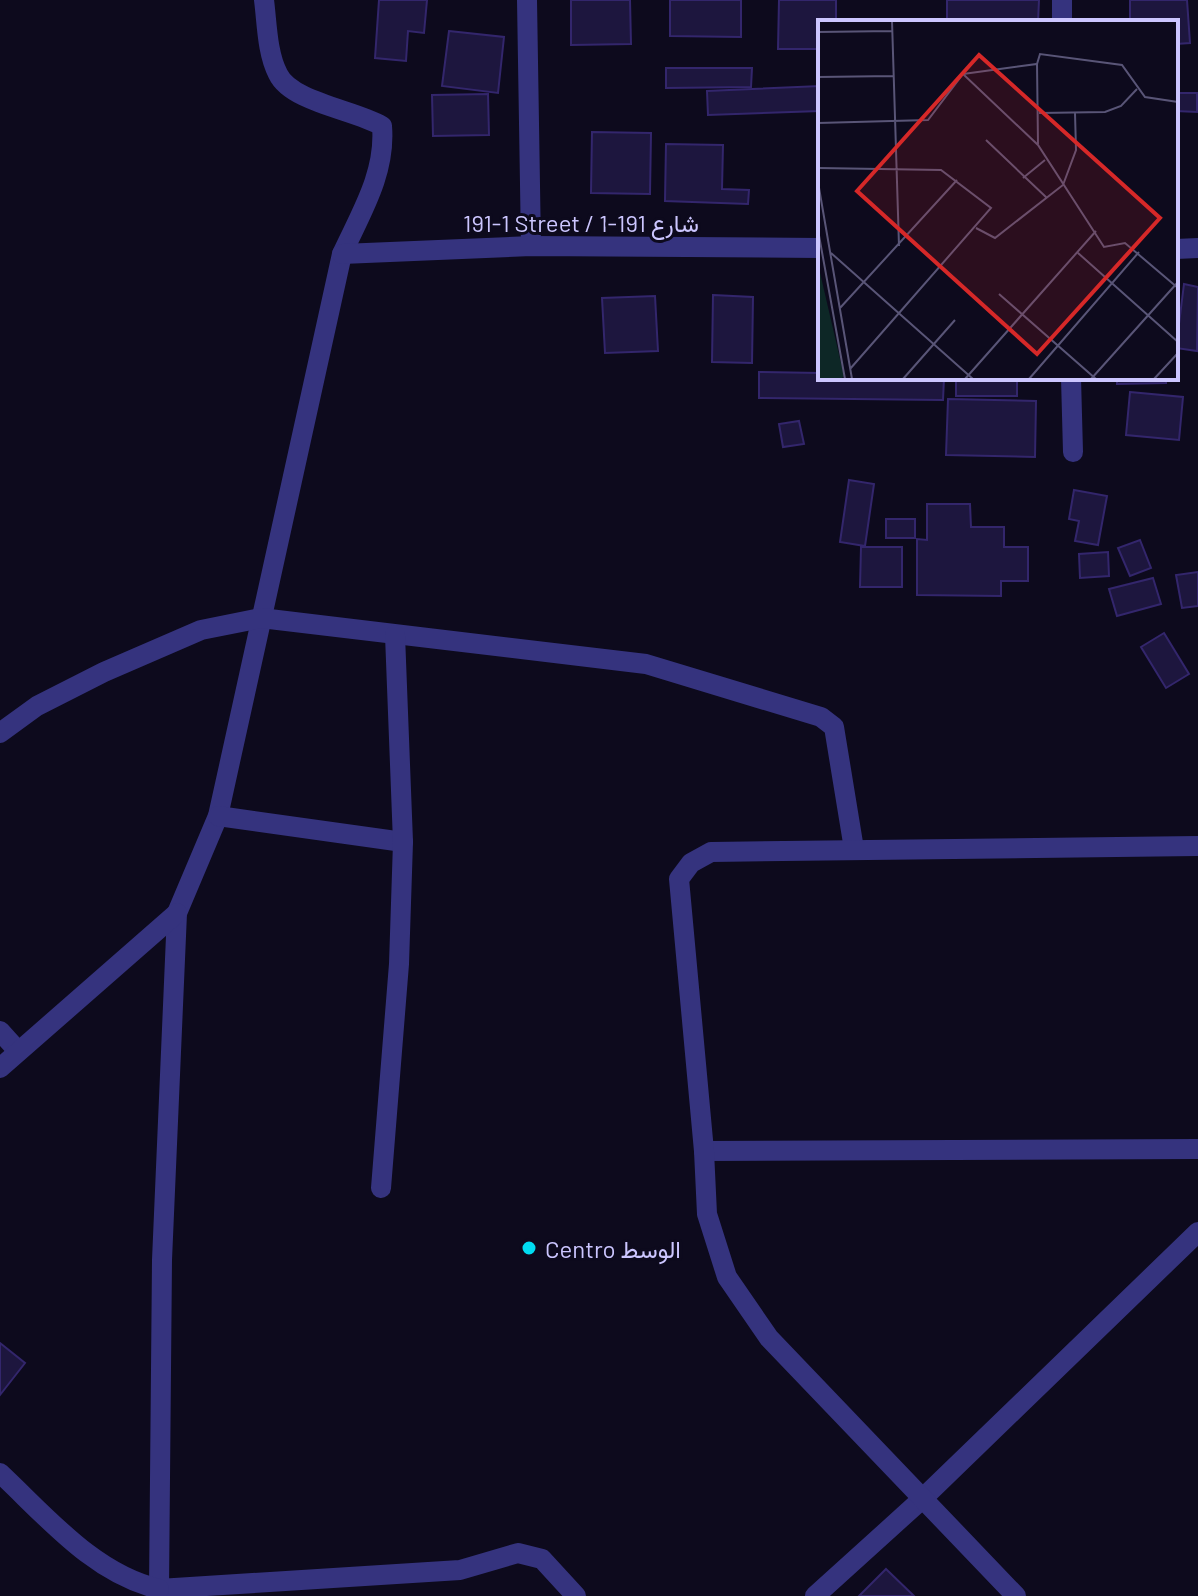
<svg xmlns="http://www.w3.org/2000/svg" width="1198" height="1596" font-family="Barlow,Vazirmatn,sans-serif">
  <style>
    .building { fill: #1d163e; stroke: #33266c; stroke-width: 2 }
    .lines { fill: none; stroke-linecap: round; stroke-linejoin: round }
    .street { stroke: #35337e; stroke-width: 20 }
    .poi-dot { fill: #00dcf1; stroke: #0d0a1d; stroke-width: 3 }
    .labels { text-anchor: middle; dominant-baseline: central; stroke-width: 6; stroke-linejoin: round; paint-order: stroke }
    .street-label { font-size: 24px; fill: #ccc6ff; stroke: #0d0a1d }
    .poi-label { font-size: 24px; fill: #ccc6ff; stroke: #0d0a1d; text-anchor: start }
    .inset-road { fill: none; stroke: #595577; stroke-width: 2 }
    .view { fill: #d62828; fill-opacity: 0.15; stroke: #d62828; stroke-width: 4 }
    .inset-edge { fill: none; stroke: #ccc6ff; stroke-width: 4 }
  </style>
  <rect width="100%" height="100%" fill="#0d0a1d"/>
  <g class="building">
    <path d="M 379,0 L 427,0 L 424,33 L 408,31 L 406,61 L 375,58 Z"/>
    <path d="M 571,0 L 630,0 L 631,44 L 571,45 Z"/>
    <path d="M 670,0 L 741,0 L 741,37 L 670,36 Z"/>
    <path d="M 779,0 L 836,0 L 836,22 L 820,22 L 820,49 L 778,49 Z"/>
    <path d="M 947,0 L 1039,0 L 1038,22 L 947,22 Z"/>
    <path d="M 1130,0 L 1187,0 L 1190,43 L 1176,44 L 1176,22 L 1130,22 Z"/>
    <path d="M 449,31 L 504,37 L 498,93 L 442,86 Z"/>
    <path d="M 666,68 L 752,68 L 751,87 L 666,88 Z"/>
    <path d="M 820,86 L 820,111 L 708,115 L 707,91 Z"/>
    <path d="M 1176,93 L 1197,93 L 1197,112 L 1176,111 Z"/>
    <path d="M 488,94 L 489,135 L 433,136 L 432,95 Z"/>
    <path d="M 592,132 L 651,133 L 650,194 L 591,193 Z"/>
    <path d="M 666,144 L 723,145 L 722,189 L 749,190 L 748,204 L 665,201 Z"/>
    <path d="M 1184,284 L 1198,287 L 1197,351 L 1176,348 Z"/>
    <path d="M 713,295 L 753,297 L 752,363 L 712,362 Z"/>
    <path d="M 655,296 L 658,351 L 605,353 L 602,298 Z"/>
    <path d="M 759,372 L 820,373 L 820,378 L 944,378 L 943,400 L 759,398 Z"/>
    <rect x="956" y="378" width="61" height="18"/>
    <path d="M 1117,378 L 1166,378 L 1166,383 L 1117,384 Z"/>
    <path d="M 1130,392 L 1183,397 L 1179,440 L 1126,435 Z"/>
    <path d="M 948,399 L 1036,401 L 1035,457 L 946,455 Z"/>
    <path d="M 799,421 L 804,444 L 783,447 L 779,424 Z"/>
    <path d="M 849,480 L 874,484 L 865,546 L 840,542 Z"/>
    <path d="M 1074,490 L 1107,496 L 1098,545 L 1075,541 L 1079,521 L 1069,519 Z"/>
    <path d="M 927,504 L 970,504 L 971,527 L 1004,527 L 1004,547 L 1028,547 L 1028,581 L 1001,581 L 1001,596 L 917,595 L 917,539 L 927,540 Z"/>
    <rect x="886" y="519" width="29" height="19"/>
    <path d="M 1140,540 L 1151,568 L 1130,576 L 1118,548 Z"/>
    <path d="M 861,547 L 902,547 L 902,587 L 860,587 Z"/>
    <path d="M 1108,552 L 1109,576 L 1080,578 L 1079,554 Z"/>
    <path d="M 1198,572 L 1198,606 L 1182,608 L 1176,575 Z"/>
    <path d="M 1153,578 L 1161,604 L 1117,616 L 1109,589 Z"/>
    <path d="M 1164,633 L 1189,674 L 1166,688 L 1141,647 Z"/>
    <path d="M 0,1343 L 25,1363 L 0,1395 Z"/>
    <path d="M 886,1569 L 914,1596 L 859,1596 Z"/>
  </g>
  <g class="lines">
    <g class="street">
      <path d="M 264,0 C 267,23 267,53 278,74 C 291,102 355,110 382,126 C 386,173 361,213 342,254 L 218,816 L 177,913 L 162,1260 L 159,1589 L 460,1570 L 518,1553 L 542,1559 L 576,1596"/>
      <path d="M 527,0 L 531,246"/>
      <path d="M 1062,0 L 1062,22"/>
      <path d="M 1176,249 L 1198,248"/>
      <path d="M 342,254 L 531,246 L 820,248"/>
      <path d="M 1071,378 L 1073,452"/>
      <path d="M 0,733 L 37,706 L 104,672 L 201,630 L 261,618 L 646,664 L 821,717 L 834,727 L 854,849"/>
      <path d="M 218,816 L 403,842"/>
      <path d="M 0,1031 L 18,1051"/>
      <path d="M 0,1068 L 177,913"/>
      <path d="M 704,1151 L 1198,1149"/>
      <path d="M 381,1188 L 399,964 L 403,842 L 395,635"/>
      <path d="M 0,1473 C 47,1517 94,1574 159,1589"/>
      <path d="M 815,1596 L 921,1500 L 1198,1232"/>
      <path d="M 1016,1596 L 769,1338 L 727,1277 L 707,1214 L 704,1151 L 679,879 L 691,863 L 711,852 L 1198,846"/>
    </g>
  </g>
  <circle class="poi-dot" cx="529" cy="1248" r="8"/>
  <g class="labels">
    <g class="street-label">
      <text x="581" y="222">191-1 Street / شارع 191-1</text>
    </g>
    <g class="poi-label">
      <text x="545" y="1248">Centro الوسط</text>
    </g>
  </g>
  <g transform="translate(818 20)">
    <rect width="360" height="360" fill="#0d0a1d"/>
    <path d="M 0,244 L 26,356 L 23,359 L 0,359 Z" fill="#0d2726"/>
    <path class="inset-road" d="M 74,1 L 81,226M 0,12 L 74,11M 219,44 L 222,34 L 304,45 L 327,77 L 360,82M 145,54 L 219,44 L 220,124M 0,57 L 75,56M 221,93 L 287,92 L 303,86 L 319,69M 0,103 L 110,100 L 145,54 L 220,125 L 286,227 L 307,223 L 360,268M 168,120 L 229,178M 1,148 L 123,150 L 173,188 L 32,349M 205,158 L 227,140M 0,162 L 34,359M 158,208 L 177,218 L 245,165 L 258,130 L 257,93M 0,210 L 27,359M 13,233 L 155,359M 260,233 L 360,322M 181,274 L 278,359M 22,288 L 139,160M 85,359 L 137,300M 147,359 L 278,211M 211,359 L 321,232M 273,359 L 360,262M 336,359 L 360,333"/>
    <path class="view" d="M 161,35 L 342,198 L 219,334 L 39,171 Z"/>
    <rect width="360" height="360" class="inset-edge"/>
  </g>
</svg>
